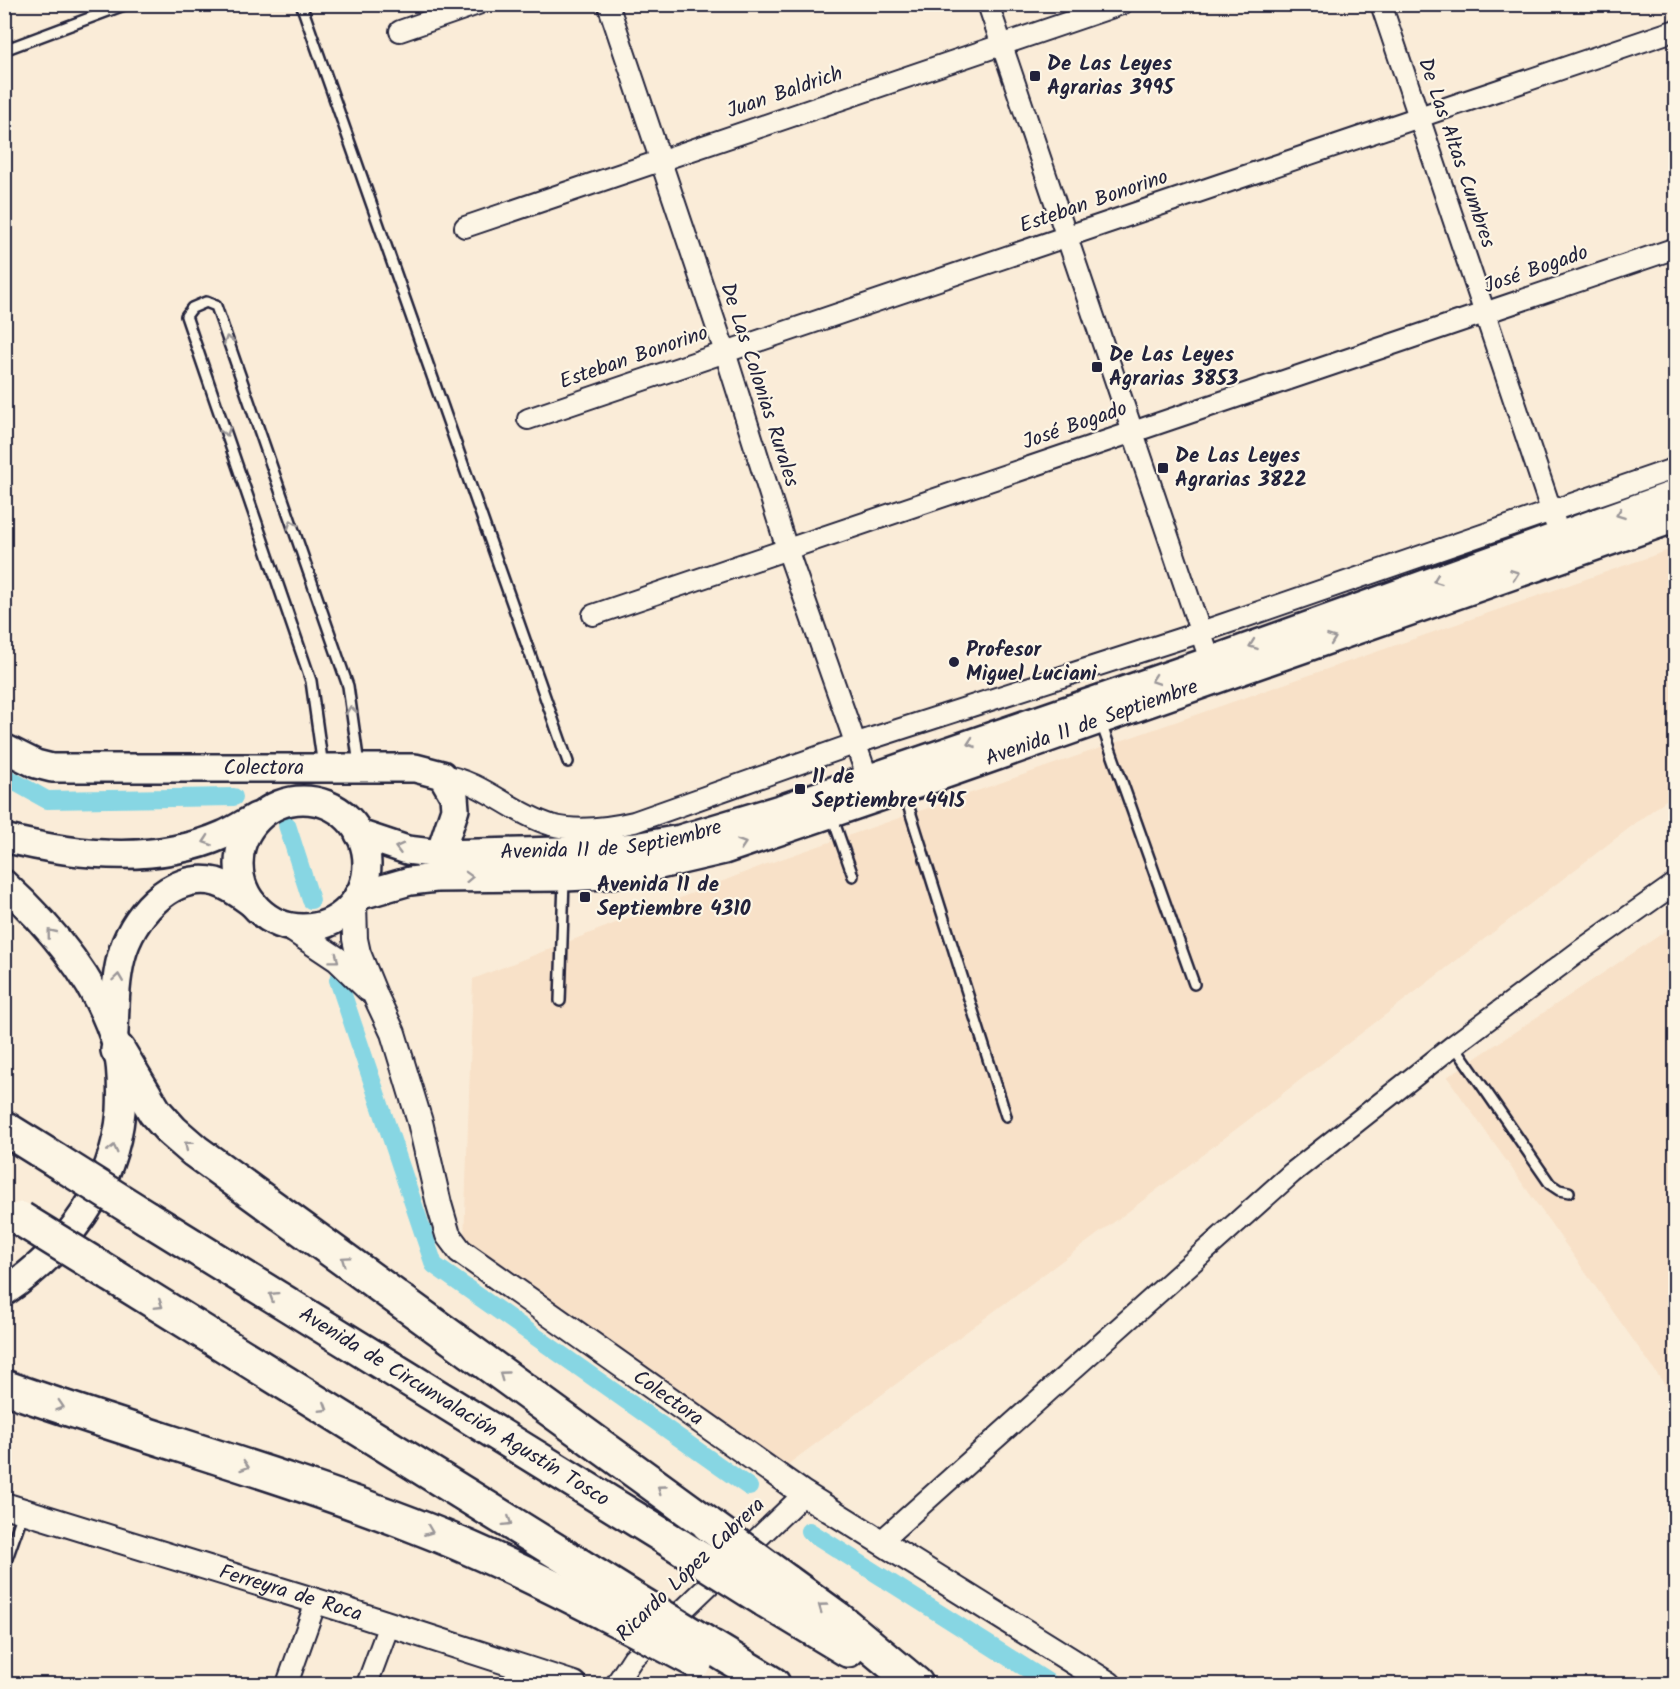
<svg xmlns="http://www.w3.org/2000/svg" width="1680" height="1689" font-family="Kalam,sans-serif">
  <style>
    .built { fill: #f8e1c8 }
    .lines { fill: none; stroke-linecap: round; stroke-linejoin: round }
    .canal { stroke: #87d6e3; stroke-width: 18 }
    .service-casing { stroke: #22223b; stroke-width: 14 }
    .minor-casing { stroke: #22223b; stroke-width: 24 }
    .tertiary-casing { stroke: #22223b; stroke-width: 28 }
    .secondary-casing { stroke: #22223b; stroke-width: 32 }
    .motorway-casing { stroke: #22223b; stroke-width: 38 }
    .service { stroke: #fcf5e5; stroke-width: 9 }
    .minor { stroke: #fcf5e5; stroke-width: 20 }
    .tertiary { stroke: #fcf5e5; stroke-width: 24 }
    .secondary { stroke: #fcf5e5; stroke-width: 27 }
    .motorway { stroke: #fcf5e5; stroke-width: 33 }
    .motorway-bridge-casing { stroke: #22223b; stroke-width: 38; stroke-linecap: butt }
    .motorway-bridge { stroke: #fcf5e5; stroke-width: 33 }
    .oneway { stroke: #9a9698 }
    .poi-dot { fill: #22223b; stroke: #fcf5e5; stroke-width: 2 }
    .labels { text-anchor: middle; dominant-baseline: central; stroke-width: 4.5; stroke-linejoin: round; paint-order: stroke }
    .poi-label { font-size: 21px; font-weight: bold; fill: #22223b; stroke: #fcf5e5; text-anchor: start }
    .street-label { font-size: 21px; fill: #22223b; stroke: #fcf5e5 }
  </style>
  <rect width="100%" height="100%" fill="#faecd8"/>
  <filter id="ink" filterUnits="userSpaceOnUse"><feTurbulence type="fractalNoise" baseFrequency=".0167" numOctaves="2"/><feDisplacementMap in="SourceGraphic" scale="12" xChannelSelector="R" yChannelSelector="G"/><feConvolveMatrix kernelMatrix="1 2 1 2 8 2 1 2 1" color-interpolation-filters="sRGB"/></filter>
  <g filter="url(#ink)">
    <g class="built">
      <path d="M 1675,548 L 1675,793 L 1133,1208 L 783,1468 L 464,1241 L 473,979 L 764,865 Z"/>
      <path d="M 1675,925 L 1675,1399 L 1447,1077 Z"/>
    </g>
    <g class="lines">
      <g class="canal">
        <path d="M 4,776 L 47,800 L 234,797"/>
        <path d="M 287,825 L 311,900"/>
        <path d="M 338,980 L 434,1265 L 749,1487"/>
        <path d="M 809,1531 L 1051,1684"/>
      </g>
      <g class="service-casing">
        <g id="service">
          <path d="M 301,4 L 568,762"/>
          <path d="M 4,50 L 127,4"/>
          <path d="M 1101,723 L 1194,984"/>
          <path d="M 323,767 L 311,681 L 186,316 L 192,308 L 206,302 L 216,306 L 348,686 L 359,765"/>
          <path d="M 904,792 L 1006,1116"/>
          <path d="M 832,816 L 853,876"/>
          <path d="M 560,1001 L 564,880"/>
          <path d="M 1454,1045 L 1550,1184 L 1559,1190 L 1569,1192"/>
          <path d="M 4,1567 L 23,1513"/>
        </g>
      </g>
      <g class="minor-casing">
        <g id="minor">
          <path d="M 608,4 L 725,352 L 787,549 L 868,779"/>
          <path d="M 988,4 L 1214,672"/>
          <path d="M 1381,4 L 1555,522"/>
          <path d="M 400,31 L 478,4"/>
          <path d="M 465,227 L 1122,4"/>
          <path d="M 528,419 L 1676,30"/>
          <path d="M 593,615 L 1676,248"/>
          <path d="M 442,775 C 482,781 512,813 551,825 C 577,832 608,828 634,822 L 854,744 L 1201,632 L 1676,468"/>
          <path d="M 880,1542 L 1292,1173 L 1454,1045 L 1581,950 L 1676,883"/>
          <path d="M 287,1684 L 316,1602"/>
          <path d="M 367,1684 L 389,1625"/>
          <path d="M 616,1684 L 633,1658 L 804,1494"/>
        </g>
      </g>
      <g class="tertiary-casing">
        <g id="tertiary">
          <path id="s1" d="M 354,903 L 355,939 L 358,953 L 376,997 L 393,1033 L 420,1122 L 439,1204 L 448,1235 L 460,1251 L 804,1494 L 1109,1684"/>
          <path d="M 289,927 L 337,959 L 368,989"/>
          <path id="s2" d="M 4,1505 L 342,1609 L 574,1684"/>
        </g>
      </g>
      <g class="secondary-casing">
        <g id="secondary">
          <path id="s3" d="M 4,748 L 36,764 L 52,768 L 415,768 L 442,775 L 454,796 L 455,809 L 440,854"/>
          <circle cx="303" cy="864" r="64"/>
          <path id="s4" d="M 359,834 L 407,850 L 440,854 L 597,850 L 636,847 L 680,839 L 780,809 L 1210,661 L 1676,494"/>
          <path d="M 4,838 C 75,856 155,865 223,835 C 235,830 245,823 256,817"/>
          <path d="M 4,884 C 52,928 99,983 117,1047 C 122,1067 122,1090 121,1111 C 114,1187 67,1250 4,1292"/>
          <path id="s5" d="M 358,896 L 410,881 L 436,878 L 565,877 L 606,875 L 651,867 L 724,850 L 903,789 L 1676,518"/>
          <path d="M 114,1032 C 115,1007 115,982 121,958 C 131,918 170,871 216,882 C 230,886 241,895 252,903"/>
        </g>
      </g>
      <g class="motorway-casing">
        <g id="motorway">
          <path d="M 118,1050 L 155,1112 L 172,1131 L 195,1151 L 708,1524"/>
          <path d="M 4,1128 L 57,1161"/>
          <path id="s6" d="M 146,1217 L 681,1547"/>
          <path d="M 110,1274 L 627,1595"/>
          <path d="M 4,1387 C 140,1435 279,1473 413,1525 C 479,1550 543,1582 606,1614"/>
          <path d="M 786,1581 L 837,1618 L 916,1684"/>
          <path d="M 765,1600 L 848,1650"/>
          <path d="M 712,1647 L 773,1684"/>
        </g>
      </g>
      <use href="#service" class="service"/>
      <use href="#minor" class="minor"/>
      <use href="#tertiary" class="tertiary"/>
      <use href="#secondary" class="secondary"/>
      <use href="#motorway" class="motorway"/>
      <g class="motorway-bridge-casing">
        <g id="motorway-bridge">
          <path d="M 57,1161 L 146,1217"/>
          <path d="M 21,1219 L 110,1274"/>
          <path d="M 708,1524 L 786,1581"/>
          <path d="M 681,1547 L 765,1600"/>
          <path d="M 627,1595 L 707,1644"/>
          <path d="M 606,1614 L 696,1661"/>
        </g>
      </g>
      <use href="#motorway-bridge" class="motorway-bridge"/>
    </g>
    <defs><path id="oneway-chevron" d="M-2-3.5L2.5 0L-2 3.5" fill="none" stroke-width="1.6" stroke-linecap="round" stroke-linejoin="round" transform="scale(1.5)"/></defs>
    <g class="oneway">
      <use href="#oneway-chevron" transform="translate(228 340) rotate(-109)"/>
      <use href="#oneway-chevron" transform="translate(226 432) rotate(71)"/>
      <use href="#oneway-chevron" transform="translate(1620 514) rotate(160)"/>
      <use href="#oneway-chevron" transform="translate(292 524) rotate(-109)"/>
      <use href="#oneway-chevron" transform="translate(1515 574) rotate(-20)"/>
      <use href="#oneway-chevron" transform="translate(1437 580) rotate(160)"/>
      <use href="#oneway-chevron" transform="translate(1332 639) rotate(-20)"/>
      <use href="#oneway-chevron" transform="translate(1253 645) rotate(160)"/>
      <use href="#oneway-chevron" transform="translate(1155 680) rotate(161)"/>
      <use href="#oneway-chevron" transform="translate(351 710) rotate(-98)"/>
      <use href="#oneway-chevron" transform="translate(971 743) rotate(161)"/>
      <use href="#oneway-chevron" transform="translate(207 841) rotate(161)"/>
      <use href="#oneway-chevron" transform="translate(742 844) rotate(-18)"/>
      <use href="#oneway-chevron" transform="translate(399 848) rotate(-165)"/>
      <use href="#oneway-chevron" transform="translate(469 877) rotate(-2)"/>
      <use href="#oneway-chevron" transform="translate(51 933) rotate(-129)"/>
      <use href="#oneway-chevron" transform="translate(335 959) rotate(37)"/>
      <use href="#oneway-chevron" transform="translate(118 978) rotate(-82)"/>
      <use href="#oneway-chevron" transform="translate(188 1145) rotate(-140)"/>
      <use href="#oneway-chevron" transform="translate(113 1149) rotate(-76)"/>
      <use href="#oneway-chevron" transform="translate(345 1260) rotate(-145)"/>
      <use href="#oneway-chevron" transform="translate(273 1296) rotate(-148)"/>
      <use href="#oneway-chevron" transform="translate(159 1305) rotate(32)"/>
      <use href="#oneway-chevron" transform="translate(503 1375) rotate(-144)"/>
      <use href="#oneway-chevron" transform="translate(60 1406) rotate(18)"/>
      <use href="#oneway-chevron" transform="translate(324 1408) rotate(32)"/>
      <use href="#oneway-chevron" transform="translate(245 1466) rotate(18)"/>
      <use href="#oneway-chevron" transform="translate(661 1489) rotate(-144)"/>
      <use href="#oneway-chevron" transform="translate(508 1522) rotate(32)"/>
      <use href="#oneway-chevron" transform="translate(429 1531) rotate(22)"/>
      <use href="#oneway-chevron" transform="translate(822 1607) rotate(-144)"/>
    </g>
  </g>
  <g class="poi-dot">
    <rect x="1029" y="70" width="12" height="12" rx="3"/>
    <rect x="1091" y="361" width="12" height="12" rx="3"/>
    <rect x="1157" y="462" width="12" height="12" rx="3"/>
    <circle cx="954" cy="662" r="6"/>
    <rect x="794" y="783" width="12" height="12" rx="3"/>
    <rect x="579" y="891" width="12" height="12" rx="3"/>
  </g>
  <g class="labels">
    <g class="poi-label">
      <text x="1047" y="64">De Las Leyes<tspan x="1047" dy="24">Agrarias 3995</tspan></text>
      <text x="1109" y="355">De Las Leyes<tspan x="1109" dy="24">Agrarias 3853</tspan></text>
      <text x="1175" y="456">De Las Leyes<tspan x="1175" dy="24">Agrarias 3822</tspan></text>
      <text x="966" y="650">Profesor<tspan x="966" dy="24">Miguel Luciani</tspan></text>
      <text x="812" y="777">11 de<tspan x="812" dy="24">Septiembre 4415</tspan></text>
      <text x="597" y="885">Avenida 11 de<tspan x="597" dy="24">Septiembre 4310</tspan></text>
    </g>
    <g class="street-label">
      <text transform="translate(785 93) rotate(-19)">Juan Baldrich</text>
      <text transform="translate(1456 153) rotate(71)">De Las Altas Cumbres</text>
      <text transform="translate(1094 202) rotate(-19)">Esteban Bonorino</text>
      <text transform="translate(1536 270) rotate(-19)">José Bogado</text>
      <text transform="translate(634 358) rotate(-19)">Esteban Bonorino</text>
      <text transform="translate(759 385) rotate(72)">De Las Colonias Rurales</text>
      <text transform="translate(1075 426) rotate(-19)">José Bogado</text>
      <text stroke="none"><textPath href="#s5" startOffset="760">Avenida 11 de Septiembre</textPath></text>
      <text stroke="none"><textPath href="#s3" startOffset="264">Colectora</textPath></text>
      <text stroke="none"><textPath href="#s4" startOffset="256">Avenida 11 de Septiembre</textPath></text>
      <text stroke="none"><textPath href="#s1" startOffset="622">Colectora</textPath></text>
      <text stroke="none"><textPath href="#s6" startOffset="362">Avenida de Circunvalación Agustín Tosco</textPath></text>
      <text transform="translate(691 1570) rotate(-44)">Ricardo López Cabrera</text>
      <text stroke="none"><textPath href="#s2" startOffset="300">Ferreyra de Roca</textPath></text>
    </g>
  </g>
  <rect width="1680" height="1689" fill="none" stroke="#fcf5e5" stroke-width="24"/>
  <rect x="12" y="12" width="1656" height="1665" fill="none" stroke="#22223b" stroke-width="2" filter="url(#ink)"/>
</svg>
